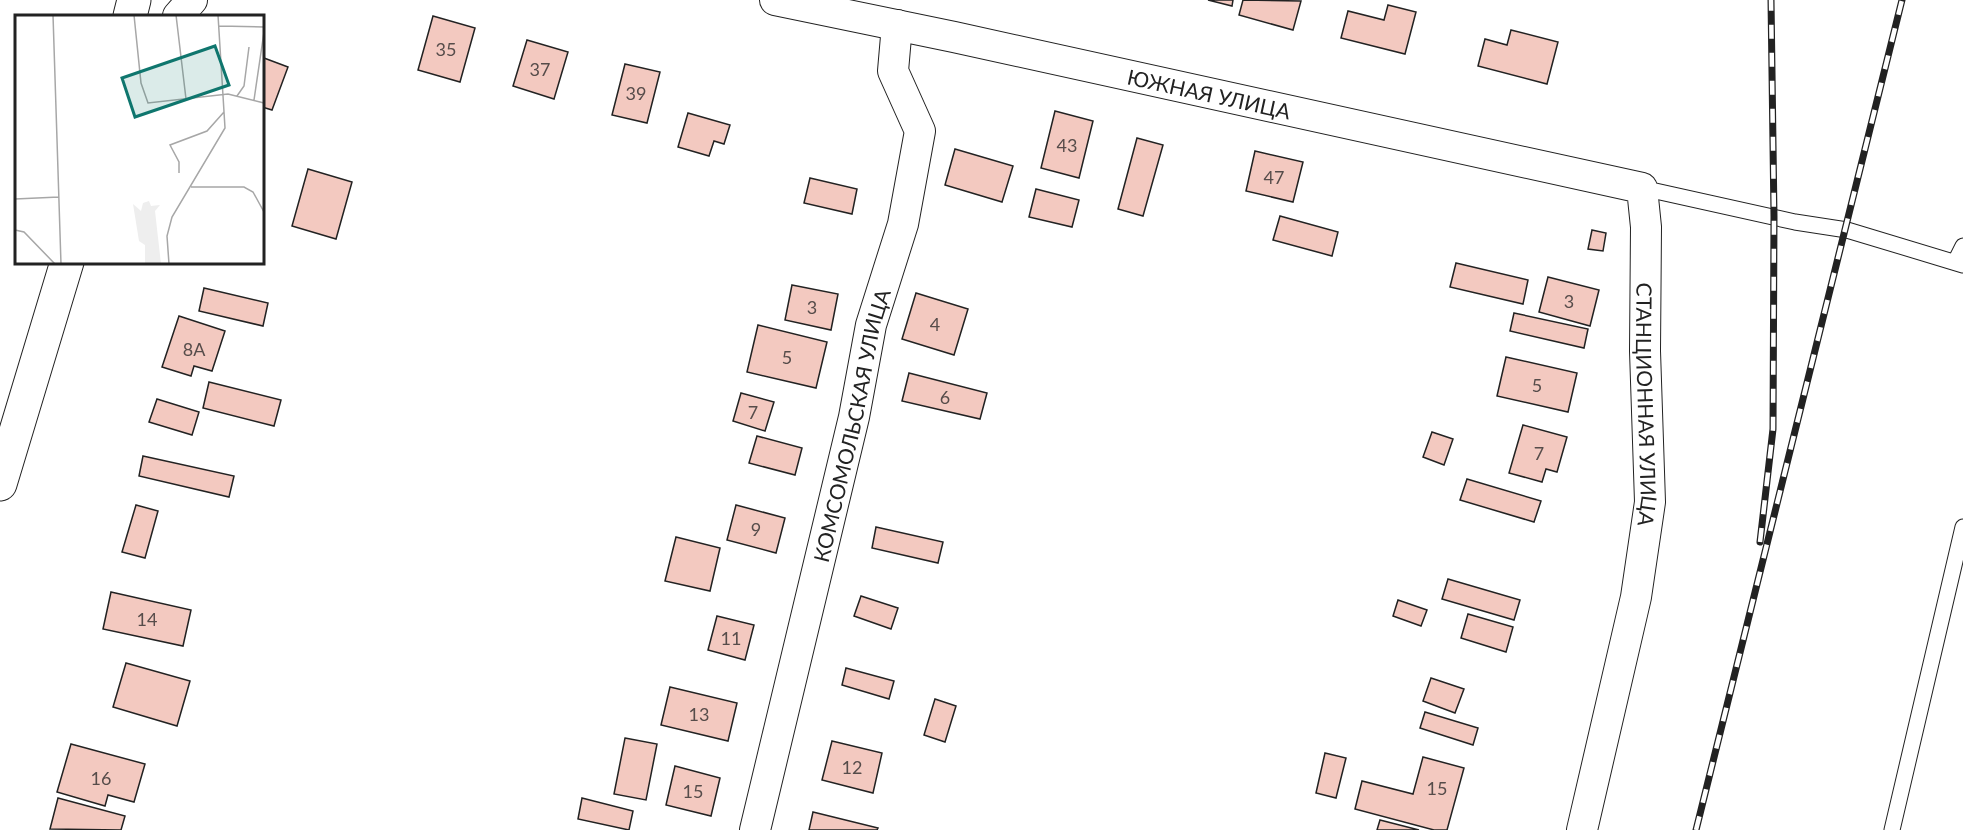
<svg xmlns="http://www.w3.org/2000/svg" width="1963" height="830" font-family="Lato,sans-serif">
  <style>
    .building { fill: #f3c9c0; stroke: #222; stroke-width: 1.5 }
    .lines { fill: none; stroke-linecap: round; stroke-linejoin: round }
    .service-casing { stroke: #222; stroke-width: 17 }
    .minor-casing { stroke: #222; stroke-width: 32 }
    .tertiary-casing { stroke: #222; stroke-width: 35 }
    .service { stroke: #fff; stroke-width: 15 }
    .minor { stroke: #fff; stroke-width: 30 }
    .tertiary { stroke: #fff; stroke-width: 33 }
    .rail-casing { stroke: #222; stroke-width: 7 }
    .rail { stroke: #fff; stroke-width: 4.5; stroke-dasharray: 14; stroke-linecap: butt }
    .labels { text-anchor: middle; dominant-baseline: central; stroke-width: 4.5; stroke-linejoin: round; paint-order: stroke }
    .number-label { font-size: 18px; fill: #564c4a }
    .street-label { font-size: 21px; fill: #222; stroke: #fff }
    .inset-road { fill: none; stroke: #a7a7a7; stroke-width: 1.5 }
    .view { fill: #0f766e; fill-opacity: 0.15; stroke: #0f766e; stroke-width: 3 }
    .inset-edge { fill: none; stroke: #222; stroke-width: 3 }
  </style>
  <rect width="100%" height="100%" fill="#fff"/>
  <g class="building">
    <path d="M 1208,0 L 1233,0 L 1232,6 Z"/>
    <path d="M 1243,0 L 1301,1 L 1293,30 L 1239,15 Z"/>
    <path d="M 1388,5 L 1416,12 L 1405,54 L 1341,38 L 1348,11 L 1384,20 Z"/>
    <path d="M 433,16 L 475,28 L 460,82 L 418,70 Z"/>
    <path d="M 1511,30 L 1558,42 L 1547,84 L 1478,66 L 1485,39 L 1507,45 Z"/>
    <path d="M 527,40 L 568,52 L 554,99 L 513,86 Z"/>
    <path d="M 264,58 L 288,67 L 272,110 L 262,107 Z"/>
    <path d="M 625,64 L 660,72 L 647,123 L 612,115 Z"/>
    <path d="M 1055,111 L 1093,121 L 1079,178 L 1041,168 Z"/>
    <path d="M 688,113 L 730,125 L 724,144 L 714,141 L 709,156 L 678,147 Z"/>
    <path d="M 1137,138 L 1163,145 L 1143,216 L 1118,209 Z"/>
    <path d="M 955,149 L 1013,166 L 1002,202 L 945,185 Z"/>
    <path d="M 1255,151 L 1303,162 L 1293,202 L 1246,191 Z"/>
    <path d="M 308,169 L 352,182 L 336,239 L 292,226 Z"/>
    <path d="M 810,178 L 857,189 L 852,214 L 804,203 Z"/>
    <path d="M 1036,189 L 1079,200 L 1072,227 L 1029,217 Z"/>
    <path d="M 1280,216 L 1338,232 L 1332,256 L 1273,240 Z"/>
    <path d="M 1592,230 L 1606,233 L 1603,251 L 1588,249 Z"/>
    <path d="M 1456,263 L 1528,280 L 1523,304 L 1450,287 Z"/>
    <path d="M 1548,277 L 1599,290 L 1590,326 L 1539,312 Z"/>
    <path d="M 792,285 L 838,294 L 831,330 L 785,320 Z"/>
    <path d="M 204,288 L 268,303 L 263,326 L 199,311 Z"/>
    <path d="M 916,293 L 968,309 L 954,355 L 902,339 Z"/>
    <path d="M 1514,313 L 1588,329 L 1584,348 L 1510,331 Z"/>
    <path d="M 179,316 L 225,331 L 212,371 L 194,366 L 191,376 L 162,367 Z"/>
    <path d="M 758,325 L 827,342 L 816,388 L 747,372 Z"/>
    <path d="M 1506,357 L 1577,373 L 1568,412 L 1497,396 Z"/>
    <path d="M 909,373 L 987,393 L 980,419 L 902,401 Z"/>
    <path d="M 209,382 L 281,400 L 274,426 L 203,408 Z"/>
    <path d="M 741,393 L 774,402 L 765,431 L 733,421 Z"/>
    <path d="M 157,399 L 199,412 L 192,435 L 149,422 Z"/>
    <path d="M 1523,425 L 1567,437 L 1557,472 L 1546,469 L 1542,482 L 1509,473 Z"/>
    <path d="M 1432,432 L 1453,439 L 1444,465 L 1423,457 Z"/>
    <path d="M 757,436 L 802,448 L 795,475 L 749,463 Z"/>
    <path d="M 143,456 L 234,476 L 229,497 L 139,476 Z"/>
    <path d="M 1467,479 L 1541,501 L 1534,522 L 1460,500 Z"/>
    <path d="M 136,505 L 158,511 L 145,558 L 122,552 Z"/>
    <path d="M 736,505 L 785,518 L 776,553 L 727,540 Z"/>
    <path d="M 876,527 L 943,542 L 938,563 L 872,548 Z"/>
    <path d="M 676,537 L 720,548 L 710,591 L 665,581 Z"/>
    <path d="M 1448,579 L 1520,600 L 1514,620 L 1442,599 Z"/>
    <path d="M 111,592 L 191,610 L 183,646 L 103,629 Z"/>
    <path d="M 861,596 L 898,608 L 891,629 L 854,616 Z"/>
    <path d="M 1398,600 L 1427,610 L 1421,626 L 1393,616 Z"/>
    <path d="M 1468,614 L 1513,627 L 1506,652 L 1461,638 Z"/>
    <path d="M 717,616 L 754,625 L 745,660 L 708,650 Z"/>
    <path d="M 126,663 L 190,681 L 177,726 L 113,707 Z"/>
    <path d="M 846,668 L 894,681 L 889,699 L 842,685 Z"/>
    <path d="M 1431,678 L 1464,689 L 1455,713 L 1423,701 Z"/>
    <path d="M 670,687 L 737,703 L 728,741 L 661,725 Z"/>
    <path d="M 935,699 L 956,706 L 945,742 L 924,735 Z"/>
    <path d="M 1425,712 L 1478,728 L 1473,745 L 1420,728 Z"/>
    <path d="M 625,738 L 657,744 L 646,800 L 614,794 Z"/>
    <path d="M 832,741 L 882,753 L 873,793 L 822,780 Z"/>
    <path d="M 71,744 L 145,764 L 134,802 L 108,795 L 105,806 L 57,792 Z"/>
    <path d="M 1325,753 L 1346,758 L 1336,798 L 1316,793 Z"/>
    <path d="M 1423,757 L 1464,768 L 1447,830 L 1434,830 L 1355,809 L 1362,781 L 1413,794 Z"/>
    <path d="M 675,766 L 720,778 L 711,816 L 666,805 Z"/>
    <path d="M 58,798 L 125,816 L 121,830 L 50,829 Z"/>
    <path d="M 582,798 L 633,811 L 629,830 L 578,819 Z"/>
    <path d="M 813,812 L 878,828 L 877,830 L 809,830 Z"/>
    <path d="M 1380,820 L 1419,830 L 1377,830 Z"/>
  </g>
  <g class="lines">
    <g class="service-casing">
      <g id="service">
        <path d="M 1642,188 L 1795,222 L 1847,230 L 1963,265"/>
        <path d="M 1955,262 L 1963,246"/>
        <path d="M 1892,830 L 1963,527"/>
      </g>
    </g>
    <g class="minor-casing">
      <g id="minor">
        <path id="s1" d="M 775,0 L 954,37 L 1642,188 L 1646,227 L 1645,351 L 1650,502 L 1636,597 L 1582,830"/>
        <path d="M 178,16 L 192,0"/>
        <path id="s2" d="M 755,830 L 854,417 L 871,325 L 903,224 L 920,131 L 893,71 L 897,25"/>
      </g>
    </g>
    <g class="tertiary-casing">
      <g id="tertiary">
        <path d="M 130,16 L 134,0"/>
        <path d="M 0,484 L 67,262"/>
      </g>
    </g>
    <use href="#service" class="service"/>
    <use href="#minor" class="minor"/>
    <use href="#tertiary" class="tertiary"/>
    <g class="rail-casing">
      <g id="rail">
        <path d="M 1760,542 L 1773,429 L 1774,217 L 1771,0"/>
        <path d="M 1696,830 L 1902,0"/>
      </g>
    </g>
    <use href="#rail" class="rail"/>
  </g>
  <g class="labels">
    <g class="number-label">
      <text x="446" y="49">35</text>
      <text x="540" y="69">37</text>
      <text x="636" y="93">39</text>
      <text x="1067" y="145">43</text>
      <text x="1274" y="177">47</text>
      <text x="1569" y="301">3</text>
      <text x="812" y="307">3</text>
      <text x="935" y="324">4</text>
      <text x="194" y="349">8А</text>
      <text x="787" y="357">5</text>
      <text x="1537" y="385">5</text>
      <text x="945" y="397">6</text>
      <text x="753" y="412">7</text>
      <text x="1539" y="453">7</text>
      <text x="756" y="529">9</text>
      <text x="147" y="619">14</text>
      <text x="731" y="638">11</text>
      <text x="699" y="714">13</text>
      <text x="852" y="767">12</text>
      <text x="101" y="778">16</text>
      <text x="1437" y="788">15</text>
      <text x="693" y="791">15</text>
    </g>
    <g class="street-label">
      <text stroke="none"><textPath href="#s1" startOffset="444">ЮЖНАЯ УЛИЦА</textPath></text>
      <text stroke="none"><textPath href="#s1" startOffset="1104">СТАНЦИОННАЯ УЛИЦА</textPath></text>
      <text stroke="none"><textPath href="#s2" startOffset="416">КОМСОМОЛЬСКАЯ УЛИЦА</textPath></text>
    </g>
  </g>
  <g transform="translate(15 15)">
    <rect width="249" height="249" fill="#fff"/>
    <path d="M 134,186 L 136,191 L 145,190 L 140,196 L 146,249 L 130,249 L 130,230 L 124,226 L 118,189 L 126,196 L 128,188 Z" fill="#eee"/>
    <path class="inset-road" d="M 38,0 L 46,249M 119,0 L 126,68 L 133,88 L 213,79 L 249,88M 161,0 L 171,84M 204,11 L 249,12M 222,81 L 229,71 L 234,32M 239,85 L 249,17M 164,158 L 164,147 L 155,130 L 192,116 L 209,97M 176,172 L 229,172 L 238,177 L 249,197M 0,184 L 44,182M 0,215 L 9,217 L 40,249M 154,249 L 152,221 L 157,202 L 210,113 L 203,0"/>
    <path class="view" d="M 200,31 L 214,70 L 120,102 L 107,63 Z"/>
    <rect width="249" height="249" class="inset-edge"/>
  </g>
</svg>
